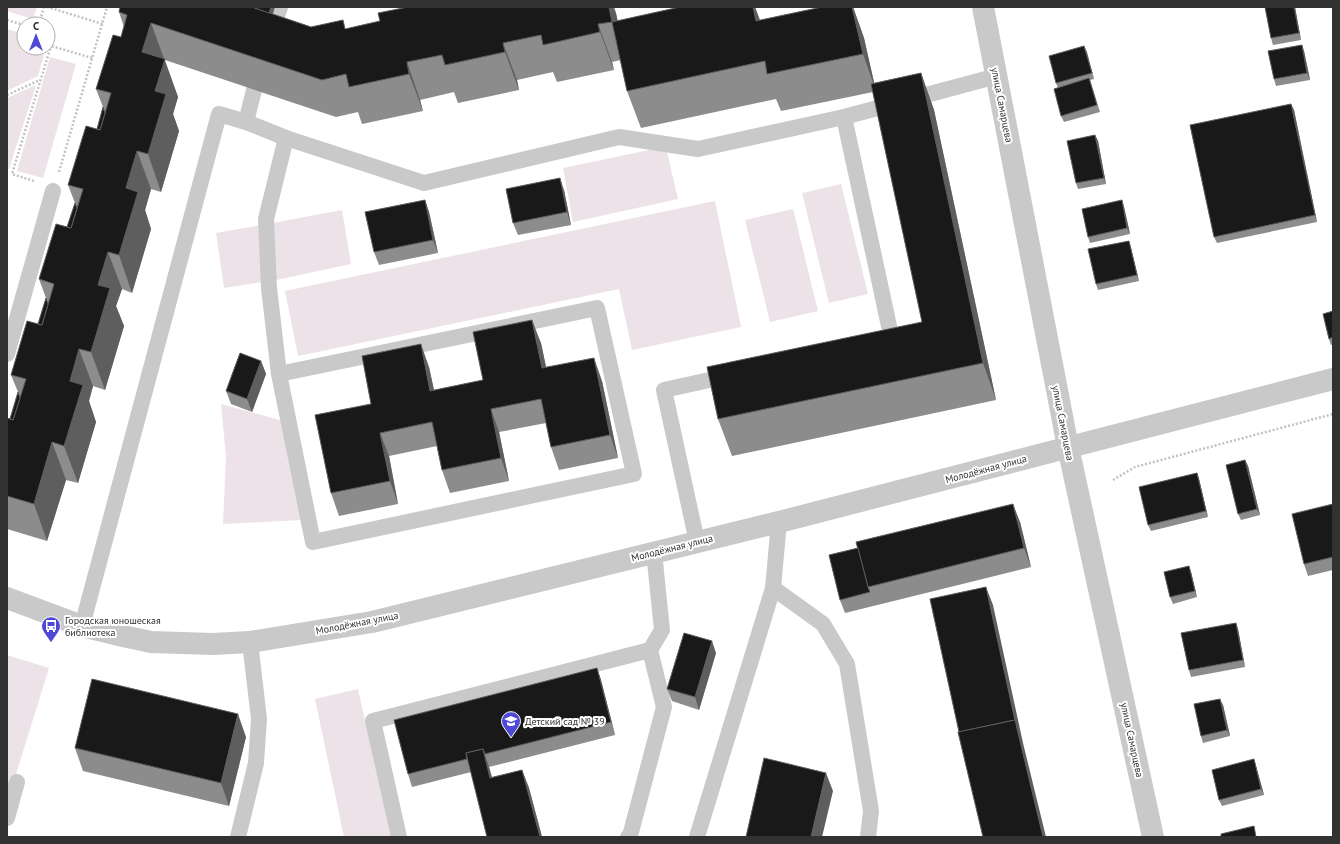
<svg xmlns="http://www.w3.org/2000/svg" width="1340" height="844" font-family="'PT Sans',sans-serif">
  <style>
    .green { fill: #ede2e7 }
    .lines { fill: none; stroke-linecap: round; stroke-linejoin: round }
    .path { stroke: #c2c2c2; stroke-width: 2.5; stroke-dasharray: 2 2; stroke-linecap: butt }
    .service { stroke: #c9c9c9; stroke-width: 16 }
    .minor { stroke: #c9c9c9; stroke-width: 22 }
    .tertiary { stroke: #c9c9c9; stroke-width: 22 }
    .wall { fill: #8c8c8c }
    .shaded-wall { fill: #5e5e5e }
    .building { fill: #191919; stroke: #5e5e5e }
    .labels { text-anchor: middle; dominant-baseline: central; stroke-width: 4; stroke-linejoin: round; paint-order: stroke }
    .street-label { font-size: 10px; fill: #323232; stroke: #fff }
    .poi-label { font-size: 10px; fill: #323232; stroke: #fff; text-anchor: start }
  </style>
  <rect width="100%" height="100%" fill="#fff"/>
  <g class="green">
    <path d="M 7,7 L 37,7 L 33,19 L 7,11 Z"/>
    <path d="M 7,29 L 24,34 L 23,49 L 44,55 L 38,76 L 7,91 Z"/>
    <path d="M 50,57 L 76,64 L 43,178 L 17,171 Z"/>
    <path d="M 36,85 L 9,169 L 7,168 L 7,98 Z"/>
    <path d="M 654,149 L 667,152 L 678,199 L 573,222 L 563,168 Z"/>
    <path d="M 841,184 L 868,294 L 829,303 L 802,193 Z"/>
    <path d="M 715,201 L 741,327 L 632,350 L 619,289 L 298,356 L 285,291 Z"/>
    <path d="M 793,209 L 818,311 L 770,322 L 745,220 Z"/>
    <path d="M 342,210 L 351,264 L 276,280 L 273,223 Z"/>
    <path d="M 261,225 L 262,282 L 224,288 L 216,233 Z"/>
    <path d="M 221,404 L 284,421 L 301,520 L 223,524 L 226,456 Z"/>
    <path d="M 7,655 L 49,668 L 7,803 Z"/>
    <path d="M 358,689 L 391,837 L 344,837 L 315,699 Z"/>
  </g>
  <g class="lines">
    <g class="path">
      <path d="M 47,7 L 103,24"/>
      <path d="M 7,20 L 24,25"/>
      <path d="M 39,24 L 44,7"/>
      <path d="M 48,45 L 92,58"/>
      <path d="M 7,95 L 40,80"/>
      <path d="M 59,172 L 107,7"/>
      <path d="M 34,181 L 12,174 L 51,46"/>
      <path d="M 1113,480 L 1135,467 L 1333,414"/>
    </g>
    <g class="service">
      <path d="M 271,36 L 280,7"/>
      <path d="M 844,117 L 892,340 L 883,342"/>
      <path d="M 246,122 L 286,138 L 424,183 L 619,137 L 698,149 L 844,117 L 997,76"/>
      <path d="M 7,354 L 53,191"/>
      <path d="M 279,374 L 597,308 L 634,474 L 313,542 L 279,374 L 269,288 L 266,219 L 286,138"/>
      <path d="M 697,542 L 664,390 L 732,375"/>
      <path d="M 773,588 L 823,624 L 847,664 L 871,811 L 868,837"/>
      <path d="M 82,626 L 219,114 L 246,122 L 254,90"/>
      <path d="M 650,650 L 662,630 L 654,552"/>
      <path d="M 7,818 L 17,782"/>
      <path d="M 238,837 L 256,763 L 259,719 L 250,642"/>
      <path d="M 399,837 L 373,721 L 650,650 L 664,707 L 630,836 L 628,837"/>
      <path d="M 697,837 L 773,588 L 779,522"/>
    </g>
    <path class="minor" d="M 983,7 L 1068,447"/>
    <g class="tertiary">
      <path d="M 1068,447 L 1153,837"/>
      <path d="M 7,598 L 82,626 L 123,636 L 151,642 L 213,644 L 250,642 L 372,622 L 779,522 L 1333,379"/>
    </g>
  </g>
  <g class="wall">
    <path d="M 680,7 L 755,7 L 760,20 L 822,7 L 853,7 L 864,38 L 874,83 L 921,73 L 934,110 L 996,400 L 732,456 L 718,419 L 922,322 L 873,92 L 781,111 L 776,99 L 641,128 L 627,91 L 621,60 L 612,62 L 614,70 L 557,82 L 553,72 L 517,80 L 519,90 L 458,103 L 454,92 L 420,100 L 423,111 L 362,124 L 358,112 L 336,117 L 165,60 L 178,97 L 173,114 L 179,131 L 161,192 L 151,189 L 145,210 L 151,229 L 132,293 L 122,289 L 116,306 L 124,326 L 105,390 L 93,386 L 89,401 L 96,422 L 78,483 L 66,480 L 47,541 L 7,529 L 7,418 L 10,419 L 18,392 L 11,375 L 38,324 L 46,298 L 39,279 L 67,227 L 75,203 L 68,185 L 97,129 L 103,107 L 96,89 L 121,37 L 124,27 L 119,12 L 273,14 L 311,27 L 346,29 L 616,13 L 617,21 Z"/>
    <path d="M 1265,7 L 1295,7 L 1301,40 L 1273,45 L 1271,38 Z"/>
    <path d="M 1084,46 L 1094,79 L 1090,80 L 1100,112 L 1064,122 L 1061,116 L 1058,88 L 1056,83 Z"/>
    <path d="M 1304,51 L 1310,80 L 1276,86 L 1274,79 Z"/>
    <path d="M 1291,104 L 1294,110 L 1317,222 L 1217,243 L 1214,237 Z"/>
    <path d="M 1095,135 L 1098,141 L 1106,184 L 1078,189 L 1076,183 Z"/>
    <path d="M 564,190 L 571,225 L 518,235 L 513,223 Z"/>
    <path d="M 425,200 L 429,212 L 438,253 L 379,265 L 374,252 Z"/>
    <path d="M 1122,200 L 1124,207 L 1130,234 L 1090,243 L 1088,237 Z"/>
    <path d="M 1131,248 L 1139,281 L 1098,290 L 1096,284 Z"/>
    <path d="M 1333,311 L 1333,344 L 1331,345 L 1329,339 Z"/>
    <path d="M 541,343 L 546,367 L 602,381 L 618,458 L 559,470 L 551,447 L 546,423 L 499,432 L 509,481 L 450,493 L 442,470 L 437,446 L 389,456 L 398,504 L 339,516 L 331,493 L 371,404 L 429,367 L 434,390 L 483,380 Z"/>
    <path d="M 261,361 L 266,374 L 252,412 L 231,404 L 226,391 Z"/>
    <path d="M 1245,460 L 1248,466 L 1260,515 L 1241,520 L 1238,514 Z"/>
    <path d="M 1197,473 L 1199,479 L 1208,517 L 1151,531 L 1148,525 Z"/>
    <path d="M 1333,504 L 1333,570 L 1308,576 L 1304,564 Z"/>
    <path d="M 1020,522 L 1031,567 L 845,613 L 840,600 L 829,555 Z"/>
    <path d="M 1191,572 L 1197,597 L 1173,604 L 1170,597 Z"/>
    <path d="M 1238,629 L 1245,667 L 1191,677 L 1189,670 Z"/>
    <path d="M 716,653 L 699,710 L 672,701 L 667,689 Z"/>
    <path d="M 597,668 L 601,680 L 615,735 L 489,767 L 492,777 L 522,770 L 529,788 L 542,837 L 487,837 L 471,772 L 412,787 L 408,774 Z"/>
    <path d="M 1223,705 L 1230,736 L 1203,743 L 1201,736 Z"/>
    <path d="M 246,737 L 229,806 L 83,771 L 75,748 Z"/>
    <path d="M 1254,759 L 1256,766 L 1264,795 L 1222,806 L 1219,800 Z"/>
  </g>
  <g class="shaded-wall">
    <path d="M 271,7 L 275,7 L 264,43 L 262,36 Z"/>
    <path d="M 609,7 L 614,7 L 616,13 L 626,59 L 612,22 Z"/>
    <path d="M 753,7 L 755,7 L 763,29 L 756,21 Z"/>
    <path d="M 852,7 L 853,7 L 864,38 L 876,91 L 863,54 Z"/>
    <path d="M 1294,7 L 1295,7 L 1301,40 L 1299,33 Z"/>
    <path d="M 151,23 L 178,97 L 173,114 L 179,131 L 161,192 L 148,154 L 142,52 Z"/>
    <path d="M 598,24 L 612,62 L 614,70 L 600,32 Z"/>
    <path d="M 503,43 L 517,80 L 519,90 L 505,52 Z"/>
    <path d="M 1302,45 L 1304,51 L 1310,80 L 1307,73 Z"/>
    <path d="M 1084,46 L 1087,52 L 1094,79 L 1092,73 Z"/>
    <path d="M 407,62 L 420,100 L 423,111 L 409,74 Z"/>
    <path d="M 921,73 L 934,110 L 996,400 L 983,363 Z"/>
    <path d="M 1291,104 L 1294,110 L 1317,222 L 1315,215 Z"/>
    <path d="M 1095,135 L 1098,141 L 1106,184 L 1104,178 Z"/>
    <path d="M 137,151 L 151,189 L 145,210 L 151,229 L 132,293 L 119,255 L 126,188 Z"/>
    <path d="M 560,178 L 564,190 L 571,225 L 567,212 Z"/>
    <path d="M 425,200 L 429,212 L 438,253 L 433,240 Z"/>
    <path d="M 1122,200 L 1124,207 L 1130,234 L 1127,228 Z"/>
    <path d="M 1129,241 L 1131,248 L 1139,281 L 1137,275 Z"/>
    <path d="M 108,252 L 122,289 L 116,306 L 124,326 L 105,390 L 91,352 L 98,285 Z"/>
    <path d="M 532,320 L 541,343 L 551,391 L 542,368 Z"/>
    <path d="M 421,344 L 429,367 L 439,414 L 430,391 Z"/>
    <path d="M 79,349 L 93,386 L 89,401 L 96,422 L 78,483 L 64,446 L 70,381 Z"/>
    <path d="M 594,358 L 602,381 L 618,458 L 610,435 Z"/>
    <path d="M 261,361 L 266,374 L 252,412 L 247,399 Z"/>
    <path d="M 491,409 L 499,432 L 509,481 L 501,458 Z"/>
    <path d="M 380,433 L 389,456 L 398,504 L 390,481 Z"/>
    <path d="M 52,442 L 66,480 L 47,541 L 34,504 Z"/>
    <path d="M 1245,460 L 1248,466 L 1260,515 L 1257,509 Z"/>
    <path d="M 1197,473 L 1199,479 L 1208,517 L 1206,511 Z"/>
    <path d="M 1013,504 L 1020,522 L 1031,567 L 1024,548 Z"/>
    <path d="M 1189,566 L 1191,572 L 1197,597 L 1195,591 Z"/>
    <path d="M 986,587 L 993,605 L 1023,743 L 1046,837 L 1043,837 L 1015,720 Z"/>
    <path d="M 1236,623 L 1238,629 L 1245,667 L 1243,660 Z"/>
    <path d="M 712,641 L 716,653 L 699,710 L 695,697 Z"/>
    <path d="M 597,668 L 601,680 L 615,735 L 611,722 Z"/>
    <path d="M 1220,699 L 1223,705 L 1230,736 L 1227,730 Z"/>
    <path d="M 238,714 L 246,737 L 229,806 L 221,783 Z"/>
    <path d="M 483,749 L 489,767 L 497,796 L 490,778 Z"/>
    <path d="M 1254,759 L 1256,766 L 1264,795 L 1261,789 Z"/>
    <path d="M 522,770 L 529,788 L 542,837 L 540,837 Z"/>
    <path d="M 826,773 L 833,791 L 822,837 L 811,837 Z"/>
  </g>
  <g class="building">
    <path d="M 120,7 L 252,7 L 311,27 L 343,20 L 345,29 L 380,21 L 378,13 L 408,7 L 609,7 L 612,22 L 598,24 L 600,32 L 543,45 L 541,35 L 503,43 L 505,52 L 445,65 L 442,55 L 407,62 L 409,74 L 349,87 L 346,74 L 322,80 L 151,23 L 142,52 L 165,59 L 155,91 L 166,94 L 148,154 L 137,151 L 126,188 L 138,192 L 119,255 L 108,252 L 98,285 L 110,288 L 91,352 L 79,349 L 70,381 L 83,385 L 64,446 L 52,442 L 34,504 L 7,496 L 7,418 L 13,420 L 26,379 L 11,375 L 27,321 L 42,325 L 54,284 L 39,279 L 56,224 L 71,228 L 83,189 L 68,185 L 86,126 L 100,130 L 111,93 L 96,89 L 113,35 L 121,37 L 127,15 L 119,12 Z"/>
    <path d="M 252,7 L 271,7 L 269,13 Z"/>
    <path d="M 680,7 L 753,7 L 756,21 L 822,7 L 852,7 L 863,54 L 767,74 L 765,61 L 627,91 L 612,22 Z"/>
    <path d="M 1265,7 L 1294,7 L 1299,33 L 1271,38 Z"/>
    <path d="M 1302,45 L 1307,73 L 1274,79 L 1268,51 Z"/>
    <path d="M 1084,46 L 1092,73 L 1056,83 L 1049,56 Z"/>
    <path d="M 921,73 L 983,363 L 718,419 L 707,367 L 922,322 L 871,84 Z"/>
    <path d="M 1089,78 L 1097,105 L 1061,116 L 1054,89 Z"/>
    <path d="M 1291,104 L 1315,215 L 1214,237 L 1190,125 Z"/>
    <path d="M 103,107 L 105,113 L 100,130 L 97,129 Z"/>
    <path d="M 1095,135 L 1104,178 L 1076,183 L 1067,141 Z"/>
    <path d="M 560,178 L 567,212 L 513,223 L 506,189 Z"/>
    <path d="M 425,200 L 433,240 L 374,252 L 365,212 Z"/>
    <path d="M 1122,200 L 1127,228 L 1088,237 L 1082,209 Z"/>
    <path d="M 75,203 L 77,208 L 71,228 L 67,227 Z"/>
    <path d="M 1129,241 L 1137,275 L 1096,284 L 1088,249 Z"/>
    <path d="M 46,298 L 48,304 L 42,325 L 38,324 Z"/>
    <path d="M 1333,311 L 1333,337 L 1329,339 L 1323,314 Z"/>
    <path d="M 532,320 L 542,368 L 594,358 L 610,435 L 551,447 L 541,399 L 491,409 L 501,458 L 442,470 L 432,422 L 380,433 L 390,481 L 331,493 L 315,415 L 371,404 L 362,356 L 421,344 L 430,391 L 483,380 L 473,332 Z"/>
    <path d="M 240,353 L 261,361 L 247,399 L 226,391 Z"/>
    <path d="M 18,392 L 20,398 L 13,420 L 10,419 Z"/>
    <path d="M 1245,460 L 1257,509 L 1238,514 L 1226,465 Z"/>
    <path d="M 1197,473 L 1206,511 L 1148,525 L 1139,487 Z"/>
    <path d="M 1013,504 L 1024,548 L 868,587 L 856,542 Z"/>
    <path d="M 1333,504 L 1333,557 L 1304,564 L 1292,514 Z"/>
    <path d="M 858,548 L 868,587 L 870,592 L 840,600 L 829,555 Z"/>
    <path d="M 1189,566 L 1195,591 L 1170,597 L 1164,572 Z"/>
    <path d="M 986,587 L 1016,725 L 1015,720 L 959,732 L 930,599 Z"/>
    <path d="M 1236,623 L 1243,660 L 1189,670 L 1181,633 Z"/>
    <path d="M 684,633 L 712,641 L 695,697 L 667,689 Z"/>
    <path d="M 597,668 L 611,722 L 485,754 L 483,749 L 466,753 L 467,759 L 408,774 L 394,720 Z"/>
    <path d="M 92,679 L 238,714 L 221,783 L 75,748 Z"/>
    <path d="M 1220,699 L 1227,730 L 1201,736 L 1194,704 Z"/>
    <path d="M 1015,720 L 1043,837 L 983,837 L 958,732 Z"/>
    <path d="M 483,749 L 490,778 L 522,770 L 540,837 L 487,837 L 466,753 Z"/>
    <path d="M 764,758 L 826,773 L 811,837 L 746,837 Z"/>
    <path d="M 1254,759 L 1261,789 L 1219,800 L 1212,770 Z"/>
    <path d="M 1254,826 L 1256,837 L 1221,837 L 1221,834 Z"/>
  </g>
  <defs>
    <g id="bus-pin" transform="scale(1)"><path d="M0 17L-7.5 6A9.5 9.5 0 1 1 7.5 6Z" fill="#4d48d5" stroke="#fff"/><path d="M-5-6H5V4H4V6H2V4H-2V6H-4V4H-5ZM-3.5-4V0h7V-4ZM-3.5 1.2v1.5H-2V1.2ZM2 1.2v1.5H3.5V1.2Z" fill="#fff"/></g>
    <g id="school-pin" transform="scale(1)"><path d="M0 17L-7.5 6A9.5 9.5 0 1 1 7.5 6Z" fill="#4d48d5" stroke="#fff"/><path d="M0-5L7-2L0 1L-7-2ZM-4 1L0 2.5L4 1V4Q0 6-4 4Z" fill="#fff"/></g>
  </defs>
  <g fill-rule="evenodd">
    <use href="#bus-pin" x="51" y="626"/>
    <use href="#school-pin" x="511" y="721"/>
  </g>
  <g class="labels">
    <g class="street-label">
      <text transform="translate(1002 105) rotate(79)">улица Самарцева</text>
      <text transform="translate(1063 423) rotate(79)">улица Самарцева</text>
      <text transform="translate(986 469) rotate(-15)">Молодёжная улица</text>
      <text transform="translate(672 548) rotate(-14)">Молодёжная улица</text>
      <text transform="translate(357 623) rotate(-11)">Молодёжная улица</text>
      <text transform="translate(1132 740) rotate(78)">улица Самарцева</text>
    </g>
    <g class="poi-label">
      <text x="65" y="620">Городская юношеская<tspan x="65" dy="12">библиотека</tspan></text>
      <text x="525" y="721">Детский сад № 39</text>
    </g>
  </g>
  <rect width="1340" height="844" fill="none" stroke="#323232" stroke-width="16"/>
  <g transform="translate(36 36)"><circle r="19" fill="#ffffff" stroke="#adadad"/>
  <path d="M0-3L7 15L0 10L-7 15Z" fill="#4d48d5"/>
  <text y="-6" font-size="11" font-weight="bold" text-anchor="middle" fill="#323232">С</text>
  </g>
</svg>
